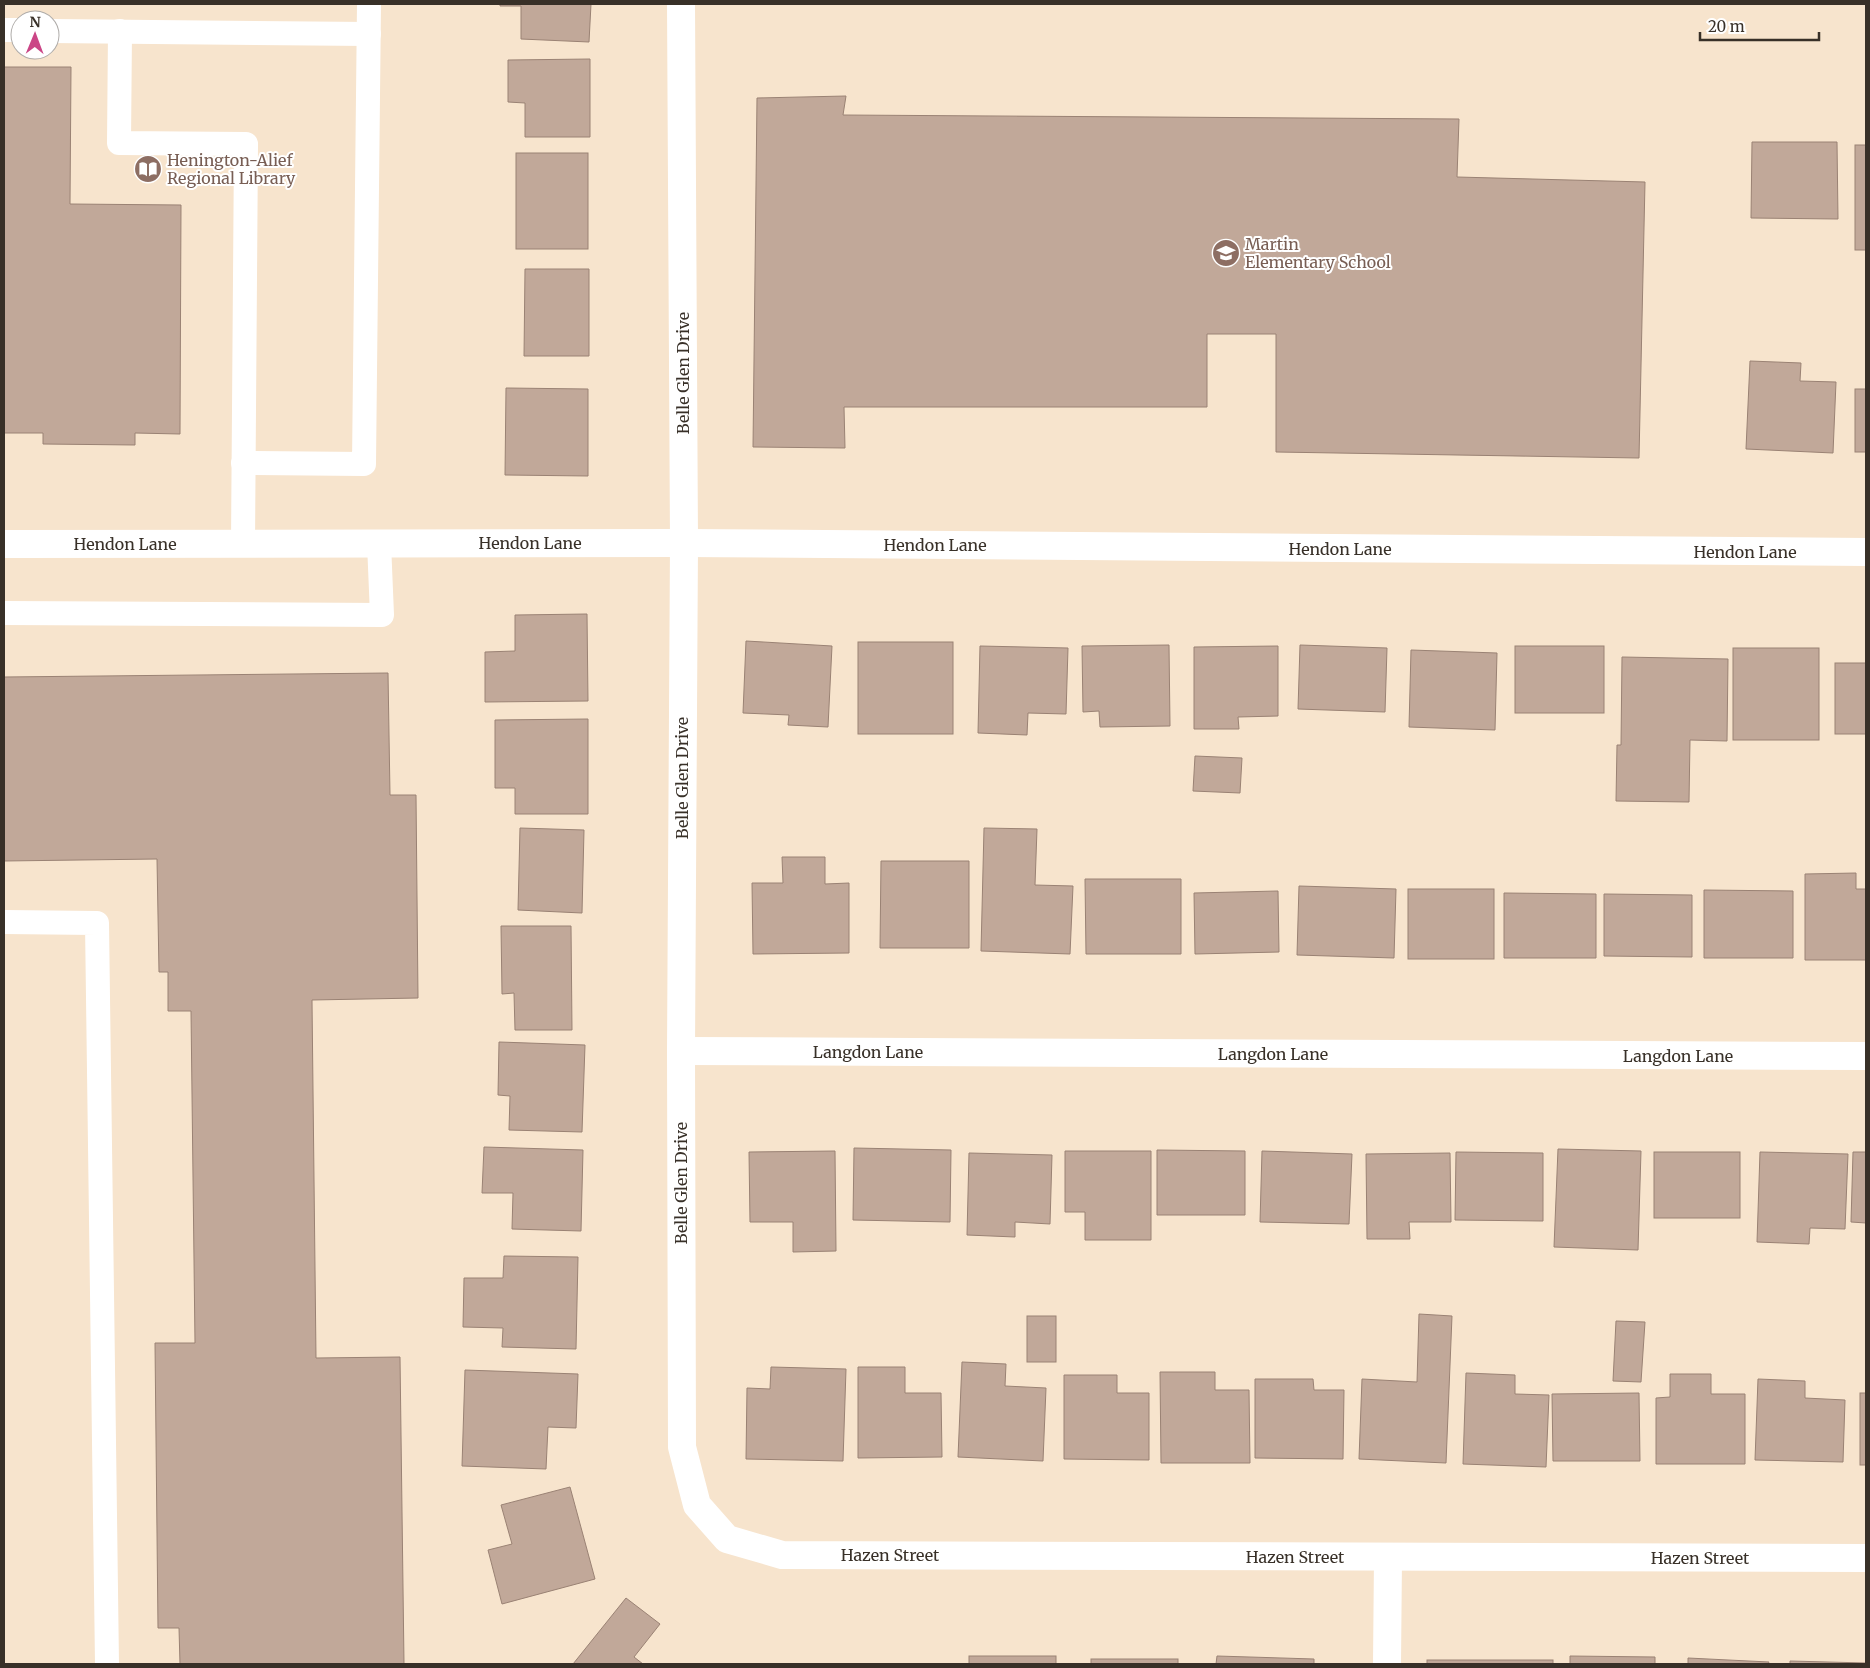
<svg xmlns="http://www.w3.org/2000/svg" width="1870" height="1668" font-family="Merriweather,serif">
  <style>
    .building { fill: #c1a899; stroke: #9a8274 }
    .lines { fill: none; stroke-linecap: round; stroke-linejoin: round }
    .lane { stroke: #fff; stroke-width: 24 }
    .street { stroke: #fff; stroke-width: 28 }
    .labels { text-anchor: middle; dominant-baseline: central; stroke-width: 4; stroke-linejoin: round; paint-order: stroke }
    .education-label { font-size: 16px; fill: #785e54; stroke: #fff; text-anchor: start }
    .street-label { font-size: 16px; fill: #383028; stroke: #fff }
  </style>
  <rect width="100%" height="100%" fill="#f7e4cd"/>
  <g class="building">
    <path d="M 500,4 L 591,4 L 589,42 L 521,39 L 521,6 L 500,6 Z"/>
    <path d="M 590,59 L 590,137 L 525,137 L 525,103 L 508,102 L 508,60 Z"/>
    <path d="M 4,67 L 71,67 L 70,204 L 181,205 L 180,434 L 135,433 L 135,445 L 43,444 L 43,433 L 4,433 Z"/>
    <path d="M 846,96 L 843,115 L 1459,119 L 1457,177 L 1645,182 L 1639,458 L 1276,452 L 1276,334 L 1207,334 L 1207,407 L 844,407 L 845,448 L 753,447 L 757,98 Z"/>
    <path d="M 1752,142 L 1837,142 L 1838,219 L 1751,218 Z"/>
    <rect x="1855" y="145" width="11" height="105"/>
    <rect x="516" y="153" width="72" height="96"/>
    <path d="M 525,269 L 589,269 L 589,356 L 524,356 Z"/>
    <path d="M 1750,361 L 1801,363 L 1800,381 L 1836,382 L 1833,453 L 1746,449 Z"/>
    <path d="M 506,388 L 588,389 L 588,476 L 505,475 Z"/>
    <rect x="1855" y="389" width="11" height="63"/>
    <path d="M 587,614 L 588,701 L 485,702 L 485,652 L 515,651 L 515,615 Z"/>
    <path d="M 746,641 L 832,646 L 828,727 L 788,725 L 789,715 L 743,713 Z"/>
    <rect x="858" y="642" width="95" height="92"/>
    <path d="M 1169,645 L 1170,726 L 1100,727 L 1099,711 L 1083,712 L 1082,646 Z"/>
    <path d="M 1300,645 L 1387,648 L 1385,712 L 1298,709 Z"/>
    <path d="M 980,646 L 1068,648 L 1066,714 L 1028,713 L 1027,735 L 978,733 Z"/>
    <path d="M 1278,646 L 1278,716 L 1238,717 L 1239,729 L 1194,729 L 1194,647 Z"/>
    <rect x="1515" y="646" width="89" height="67"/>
    <rect x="1733" y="648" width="86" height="92"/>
    <path d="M 1411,650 L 1497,653 L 1495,730 L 1409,727 Z"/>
    <path d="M 1622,657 L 1728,659 L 1727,741 L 1690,740 L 1689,802 L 1616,801 L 1617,745 L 1621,745 Z"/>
    <rect x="1835" y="663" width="31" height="71"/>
    <path d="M 388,673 L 390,795 L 416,795 L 418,998 L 312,1000 L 316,1358 L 400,1357 L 404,1664 L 180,1664 L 179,1628 L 158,1628 L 155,1343 L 195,1343 L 191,1011 L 168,1011 L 168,972 L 159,972 L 157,859 L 4,861 L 4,677 Z"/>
    <path d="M 588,719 L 588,814 L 515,814 L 515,788 L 495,788 L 495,720 Z"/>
    <path d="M 1195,756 L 1242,758 L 1240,793 L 1193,791 Z"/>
    <path d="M 520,828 L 584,830 L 582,913 L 518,910 Z"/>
    <path d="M 984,828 L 1037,829 L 1035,885 L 1073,886 L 1070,954 L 981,951 Z"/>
    <path d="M 782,857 L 825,857 L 825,884 L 849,883 L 849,953 L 753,954 L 752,883 L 783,883 Z"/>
    <path d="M 881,861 L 969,861 L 969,948 L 880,948 Z"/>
    <path d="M 1856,873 L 1856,889 L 1866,889 L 1866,960 L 1805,960 L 1805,874 Z"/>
    <path d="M 1085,879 L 1181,879 L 1181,954 L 1086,954 Z"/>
    <path d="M 1299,886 L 1396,889 L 1394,958 L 1297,955 Z"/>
    <rect x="1408" y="889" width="86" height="70"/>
    <path d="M 1704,890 L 1793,891 L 1793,958 L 1704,958 Z"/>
    <path d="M 1278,891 L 1279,952 L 1195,954 L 1194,893 Z"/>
    <path d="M 1504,893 L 1596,894 L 1596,958 L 1504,958 Z"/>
    <path d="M 1604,894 L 1692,895 L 1692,957 L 1604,956 Z"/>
    <path d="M 501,926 L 571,926 L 572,1030 L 515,1030 L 514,993 L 502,994 Z"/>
    <path d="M 499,1042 L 585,1045 L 582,1132 L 509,1130 L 510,1096 L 498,1095 Z"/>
    <path d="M 484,1147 L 583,1150 L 581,1231 L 512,1229 L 513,1193 L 482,1193 Z"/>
    <path d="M 854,1148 L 951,1150 L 950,1222 L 853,1220 Z"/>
    <path d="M 1558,1149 L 1641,1151 L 1638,1250 L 1554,1247 Z"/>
    <path d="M 1157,1150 L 1245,1151 L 1245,1215 L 1157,1215 Z"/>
    <path d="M 835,1151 L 836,1251 L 793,1252 L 793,1222 L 750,1222 L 749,1152 Z"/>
    <path d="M 1065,1151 L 1151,1151 L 1151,1240 L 1085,1240 L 1085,1212 L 1065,1212 Z"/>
    <path d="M 1262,1151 L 1352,1154 L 1349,1224 L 1260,1222 Z"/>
    <path d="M 1456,1152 L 1543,1153 L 1543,1221 L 1455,1220 Z"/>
    <rect x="1654" y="1152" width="86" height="66"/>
    <path d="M 1760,1152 L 1848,1154 L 1845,1229 L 1810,1228 L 1809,1244 L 1757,1242 Z"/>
    <path d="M 1853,1152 L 1866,1152 L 1866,1223 L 1851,1222 Z"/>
    <path d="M 969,1153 L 1052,1155 L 1050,1224 L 1015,1222 L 1015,1237 L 967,1235 Z"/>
    <path d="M 1450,1153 L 1451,1222 L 1409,1222 L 1410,1239 L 1367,1239 L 1366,1154 Z"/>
    <path d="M 504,1256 L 578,1257 L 576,1349 L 502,1347 L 503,1328 L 463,1327 L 464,1278 L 503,1278 Z"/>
    <path d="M 1419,1314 L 1452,1316 L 1446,1463 L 1359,1459 L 1362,1379 L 1417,1382 Z"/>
    <rect x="1027" y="1316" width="29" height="46"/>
    <path d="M 1616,1321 L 1645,1322 L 1641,1382 L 1613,1381 Z"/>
    <path d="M 962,1362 L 1006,1364 L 1005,1386 L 1046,1388 L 1043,1461 L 958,1457 Z"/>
    <path d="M 771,1367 L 846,1369 L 843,1461 L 746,1459 L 747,1388 L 770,1389 Z"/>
    <path d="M 858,1367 L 905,1367 L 905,1393 L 941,1393 L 942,1457 L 858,1458 Z"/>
    <path d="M 465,1370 L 578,1374 L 576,1428 L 548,1427 L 546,1469 L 462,1466 Z"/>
    <path d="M 1160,1372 L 1215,1372 L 1215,1390 L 1249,1390 L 1250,1463 L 1161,1463 Z"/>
    <path d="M 1466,1373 L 1515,1375 L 1515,1394 L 1549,1395 L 1546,1467 L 1463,1464 Z"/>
    <path d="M 1670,1374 L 1711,1374 L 1711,1394 L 1745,1394 L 1745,1464 L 1656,1464 L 1656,1398 L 1670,1397 Z"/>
    <path d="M 1064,1375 L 1117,1375 L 1117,1393 L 1149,1393 L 1149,1460 L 1064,1459 Z"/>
    <path d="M 1255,1379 L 1313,1379 L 1314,1390 L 1344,1390 L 1343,1459 L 1255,1458 Z"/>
    <path d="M 1758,1379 L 1805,1381 L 1805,1398 L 1845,1400 L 1843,1462 L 1755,1460 Z"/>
    <path d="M 1639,1393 L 1640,1461 L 1553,1461 L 1552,1394 Z"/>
    <rect x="1860" y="1393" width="6" height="72"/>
    <path d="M 570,1487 L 595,1579 L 502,1604 L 488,1550 L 512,1544 L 501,1505 Z"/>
    <path d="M 626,1598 L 660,1624 L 634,1657 L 643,1664 L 573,1664 Z"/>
    <rect x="969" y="1656" width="87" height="8"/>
    <path d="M 1217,1656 L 1314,1659 L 1314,1664 L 1216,1664 Z"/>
    <path d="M 1570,1656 L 1655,1657 L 1655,1664 L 1570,1664 Z"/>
    <path d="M 1688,1658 L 1769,1662 L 1768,1664 L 1688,1664 Z"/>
    <rect x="1091" y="1659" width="87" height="5"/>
    <rect x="1427" y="1660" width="126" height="4"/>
    <path d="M 1790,1661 L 1866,1663 L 1866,1664 L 1790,1664 Z"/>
  </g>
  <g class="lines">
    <g class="lane">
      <path d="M 4,30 L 20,30"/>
      <path d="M 50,31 L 369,34"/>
      <path d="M 120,31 L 119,143 L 246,144 L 243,543"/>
      <path d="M 243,463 L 364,464 L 369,4"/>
      <path d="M 4,613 L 382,615 L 379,543"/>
      <path d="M 4,922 L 97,923 L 107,1664"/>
    </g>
    <g class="street">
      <path d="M 681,4 L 684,543 L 681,1051 L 682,1447 L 697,1505 L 727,1539 L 782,1555 L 1866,1558"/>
      <path d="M 4,544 L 684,543 L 1866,552"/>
      <path d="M 681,1051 L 1866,1056"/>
      <path d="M 1387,1664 L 1388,1557"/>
    </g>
  </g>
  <defs>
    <g id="library-disc" transform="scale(1.4375)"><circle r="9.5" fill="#8d6e63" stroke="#fff"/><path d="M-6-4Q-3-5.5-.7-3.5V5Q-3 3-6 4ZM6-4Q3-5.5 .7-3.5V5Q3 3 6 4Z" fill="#fff"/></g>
    <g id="school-disc" transform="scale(1.4375)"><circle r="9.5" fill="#8d6e63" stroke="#fff"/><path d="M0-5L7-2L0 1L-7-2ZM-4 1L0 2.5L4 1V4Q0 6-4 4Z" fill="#fff"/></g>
  </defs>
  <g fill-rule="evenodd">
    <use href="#library-disc" x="148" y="169"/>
    <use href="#school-disc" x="1226" y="253"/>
  </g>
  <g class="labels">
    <g class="education-label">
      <text x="167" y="160">Henington-Alief<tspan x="167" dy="18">Regional Library</tspan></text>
      <text x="1245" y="244">Martin<tspan x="1245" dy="18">Elementary School</tspan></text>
    </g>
    <g class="street-label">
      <text transform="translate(683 373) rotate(-90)">Belle Glen Drive</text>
      <text x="530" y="543">Hendon Lane</text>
      <text x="125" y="544">Hendon Lane</text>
      <text x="935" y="545">Hendon Lane</text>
      <text x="1340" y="549">Hendon Lane</text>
      <text x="1745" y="552">Hendon Lane</text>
      <text transform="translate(682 778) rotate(-90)">Belle Glen Drive</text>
      <text x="868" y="1052">Langdon Lane</text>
      <text x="1273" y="1054">Langdon Lane</text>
      <text x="1678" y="1056">Langdon Lane</text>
      <text transform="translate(681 1183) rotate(-90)">Belle Glen Drive</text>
      <text x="890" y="1555">Hazen Street</text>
      <text x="1295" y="1557">Hazen Street</text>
      <text x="1700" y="1558">Hazen Street</text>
    </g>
  </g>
  <rect width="1870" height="1668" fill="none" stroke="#383028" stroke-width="10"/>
  <g transform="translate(35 35) rotate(1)"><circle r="24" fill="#ffffff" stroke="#afaca9"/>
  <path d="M0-4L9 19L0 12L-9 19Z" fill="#cb4586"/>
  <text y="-8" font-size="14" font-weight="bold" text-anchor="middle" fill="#383028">N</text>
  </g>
  <path d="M1700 32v8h119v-8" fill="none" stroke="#383028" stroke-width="2.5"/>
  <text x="1708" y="32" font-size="15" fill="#383028" stroke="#ffffff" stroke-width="4" paint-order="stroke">20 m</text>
</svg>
